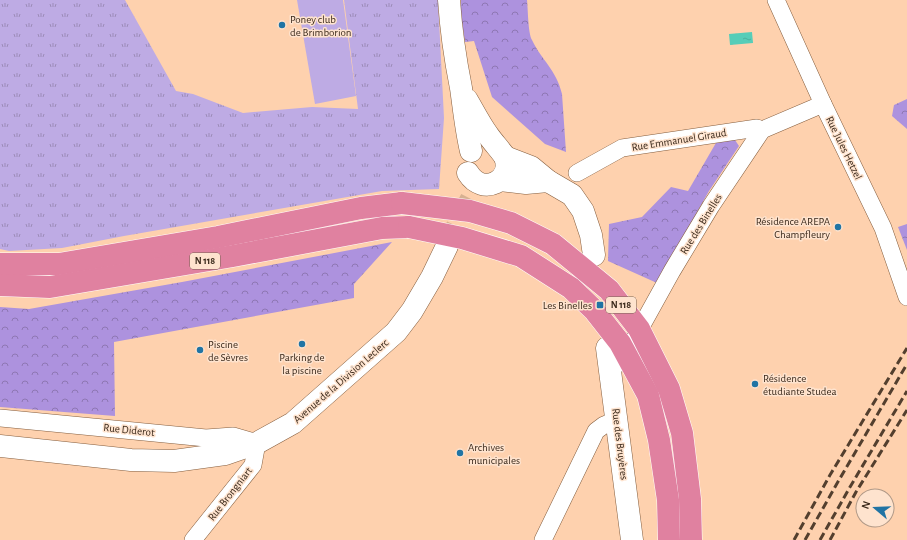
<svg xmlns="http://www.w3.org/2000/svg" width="907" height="540" font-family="'Alegreya Sans',sans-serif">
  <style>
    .green { fill: #beabe4 }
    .forest { fill: url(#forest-crowns) }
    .park { fill: url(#park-tufts) }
    .water { fill: url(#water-ripples) }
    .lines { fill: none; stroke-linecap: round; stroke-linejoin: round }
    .secondary-tunnel { stroke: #d7b091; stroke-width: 22; stroke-dasharray: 22 11; stroke-linecap: butt }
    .street-casing { stroke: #855e3e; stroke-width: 18 }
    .secondary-casing { stroke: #855e3e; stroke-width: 23 }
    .highway-casing { stroke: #fff; stroke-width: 23 }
    .street { stroke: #fff; stroke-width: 17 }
    .secondary { stroke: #fff; stroke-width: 22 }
    .highway { stroke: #e081a0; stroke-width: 22 }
    .rail { stroke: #533f2e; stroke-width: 3; stroke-dasharray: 8 4; stroke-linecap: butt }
    .highway-bridge-casing { stroke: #fff; stroke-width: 23; stroke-linecap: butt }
    .highway-bridge { stroke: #e081a0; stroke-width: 22 }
    .poi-dot { fill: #2074a4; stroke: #fee3ce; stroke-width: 1.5 }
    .labels { text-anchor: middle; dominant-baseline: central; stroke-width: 3; stroke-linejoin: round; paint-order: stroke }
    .shield { fill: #fee3ce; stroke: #766251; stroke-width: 1 }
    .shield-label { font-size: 10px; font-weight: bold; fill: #3b2a1c }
    .poi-label { font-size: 11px; fill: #3b2a1c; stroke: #fee3ce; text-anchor: start }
    .street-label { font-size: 11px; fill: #3b2a1c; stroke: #fee3ce }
  </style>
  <defs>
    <pattern id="forest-crowns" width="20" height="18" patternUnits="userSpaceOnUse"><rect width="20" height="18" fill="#ad92de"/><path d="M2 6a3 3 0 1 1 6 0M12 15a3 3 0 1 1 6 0" fill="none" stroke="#8e77b3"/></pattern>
    <pattern id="park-tufts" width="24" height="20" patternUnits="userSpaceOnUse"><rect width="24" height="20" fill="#beabe4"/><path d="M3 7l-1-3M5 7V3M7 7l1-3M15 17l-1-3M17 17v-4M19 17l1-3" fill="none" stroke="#9c8bb8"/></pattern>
    <pattern id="water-ripples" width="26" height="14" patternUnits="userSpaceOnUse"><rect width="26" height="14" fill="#56cdb8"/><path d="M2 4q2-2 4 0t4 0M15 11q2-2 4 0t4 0" fill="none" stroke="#4cb09e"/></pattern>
  </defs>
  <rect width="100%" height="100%" fill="#fed1ae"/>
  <path class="green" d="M 297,0 L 343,0 L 356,96 L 315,104 Z"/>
  <g class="forest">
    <path d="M 461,0 L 527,0 C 528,9 528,33 532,40 C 542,61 556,69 562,94 L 566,152 L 545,144 L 492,97 L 474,41 L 465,42 L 461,16 Z"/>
    <path d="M 907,99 L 907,129 L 892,116 L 894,105 Z"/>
    <path d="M 731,134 L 739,146 L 709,191 L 657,283 L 608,261 L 609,224 L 642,217 L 671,187 L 688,191 L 720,136 Z"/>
    <path d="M 907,224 L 907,250 L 898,227 Z"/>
    <path d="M 392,242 L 354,284 L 354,298 L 114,342 L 115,416 L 0,407 L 0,307 L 29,309 L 182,282 Z"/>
  </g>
  <path class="park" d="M 0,0 L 125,0 L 176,91 L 193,94 L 243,113 L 312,107 L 358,109 L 344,0 L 438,0 L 444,118 L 439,189 L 382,191 L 124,236 L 62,248 L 9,251 L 0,249 Z"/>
  <path class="water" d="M 752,32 L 753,43 L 730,45 L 729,34 Z"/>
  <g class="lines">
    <path class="secondary-tunnel" d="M 447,246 L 471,199"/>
    <g class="street-casing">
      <g id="street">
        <path d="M 776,0 L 823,104 L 883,228 L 907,297"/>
        <path d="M 577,173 L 622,148 L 757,128 L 762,130"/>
        <path d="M 621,363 L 672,271 L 711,206 L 762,130 L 823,104"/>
        <path d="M 0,418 L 206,438 L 233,436 L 257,443 L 253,465 L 193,540"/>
        <path d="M 543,540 L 596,431 L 604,425 L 616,420"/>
      </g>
    </g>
    <g class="secondary-casing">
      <g id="secondary">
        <path d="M 449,0 C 451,30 455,58 461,88 C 464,109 466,130 471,151"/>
        <path d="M 467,100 C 474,112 480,124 488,135 C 492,141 502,152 505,157 C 514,180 483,197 468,173"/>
        <path d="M 505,157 L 531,167 L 548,181 L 572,195 L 583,211 L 591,235 L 594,255"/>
        <path d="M 500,180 L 526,183 L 548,181"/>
        <path d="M 607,348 L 632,540"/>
        <path d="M 0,446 L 131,460 L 174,461 L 225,454 L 257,443 L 293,423 L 396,332 L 412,311 L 432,277 L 447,246"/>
      </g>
    </g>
    <g class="highway-casing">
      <g id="highway">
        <path d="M 0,264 L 59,264 L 218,237 L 361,208 L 402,203"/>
        <path d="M 0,285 L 50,287 L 233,256 L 382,228 L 409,227"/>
      </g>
    </g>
    <use href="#street" class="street"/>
    <use href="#secondary" class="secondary"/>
    <use href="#highway" class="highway"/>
    <g class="rail">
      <path d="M 794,540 L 830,475 L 907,348"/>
      <path d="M 805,540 L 839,480 L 907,364"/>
      <path d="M 820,540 L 850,487 L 907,391"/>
      <path d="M 830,540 L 856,492 L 907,410"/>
    </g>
    <g class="highway-bridge-casing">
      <g id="highway-bridge">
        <path d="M 402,203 L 470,211 L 511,223 L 553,244 L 609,290 L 639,329 L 669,389 L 682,433 L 690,499 L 691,540"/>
        <path d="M 409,227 L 462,238 L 521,256 L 571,288 L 594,310 L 620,343 L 648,395 L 659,440 L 668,500 L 669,540"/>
      </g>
    </g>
    <use href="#highway-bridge" class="highway-bridge"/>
  </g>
  <g class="poi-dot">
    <circle cx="282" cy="25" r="4"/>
    <circle cx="838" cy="227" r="4"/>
    <rect x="596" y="301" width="8" height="8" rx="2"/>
    <circle cx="302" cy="344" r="4"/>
    <circle cx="200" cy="350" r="4"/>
    <circle cx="755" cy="384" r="4"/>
    <circle cx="460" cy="453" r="4"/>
  </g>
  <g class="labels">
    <g class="shield">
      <rect x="190" y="253" width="30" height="16" rx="3"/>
      <rect x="606" y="297" width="30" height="16" rx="3"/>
    </g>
    <g class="shield-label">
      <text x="205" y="261">N 118</text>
      <text x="621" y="305">N 118</text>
    </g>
    <g class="poi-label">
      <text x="290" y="19">Poney club<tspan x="290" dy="13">de Brimborion</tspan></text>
      <text x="830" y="221" text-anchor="end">Résidence AREPA<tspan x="830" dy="13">Champfleury</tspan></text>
      <text x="592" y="305" text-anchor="end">Les Binelles</text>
      <text x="208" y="344">Piscine<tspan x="208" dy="13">de Sèvres</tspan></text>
      <text x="302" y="357" text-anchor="middle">Parking de<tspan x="302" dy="13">la piscine</tspan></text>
      <text x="763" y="378">Résidence<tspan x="763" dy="13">étudiante Studea</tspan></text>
      <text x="468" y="447">Archives<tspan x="468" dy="13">municipales</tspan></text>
    </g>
    <g class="street-label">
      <text transform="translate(679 140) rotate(-9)">Rue Emmanuel Giraud</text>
      <text transform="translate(844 148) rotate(64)">Rue Jules Hetzel</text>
      <text transform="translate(701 224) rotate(-58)">Rue des Binelles</text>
      <text transform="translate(341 381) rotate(-41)">Avenue de la Division Leclerc</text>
      <text transform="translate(129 430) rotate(6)">Rue Diderot</text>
      <text transform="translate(620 444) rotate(83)">Rue des Bruyères</text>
      <text transform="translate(230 494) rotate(-52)">Rue Brongniart</text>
    </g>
  </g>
  <g transform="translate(875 508) rotate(289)"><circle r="19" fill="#fee3ce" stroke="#b09987"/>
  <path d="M0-3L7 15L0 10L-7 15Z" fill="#2074a4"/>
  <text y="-6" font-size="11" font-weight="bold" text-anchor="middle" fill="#3b2a1c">N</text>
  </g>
</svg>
